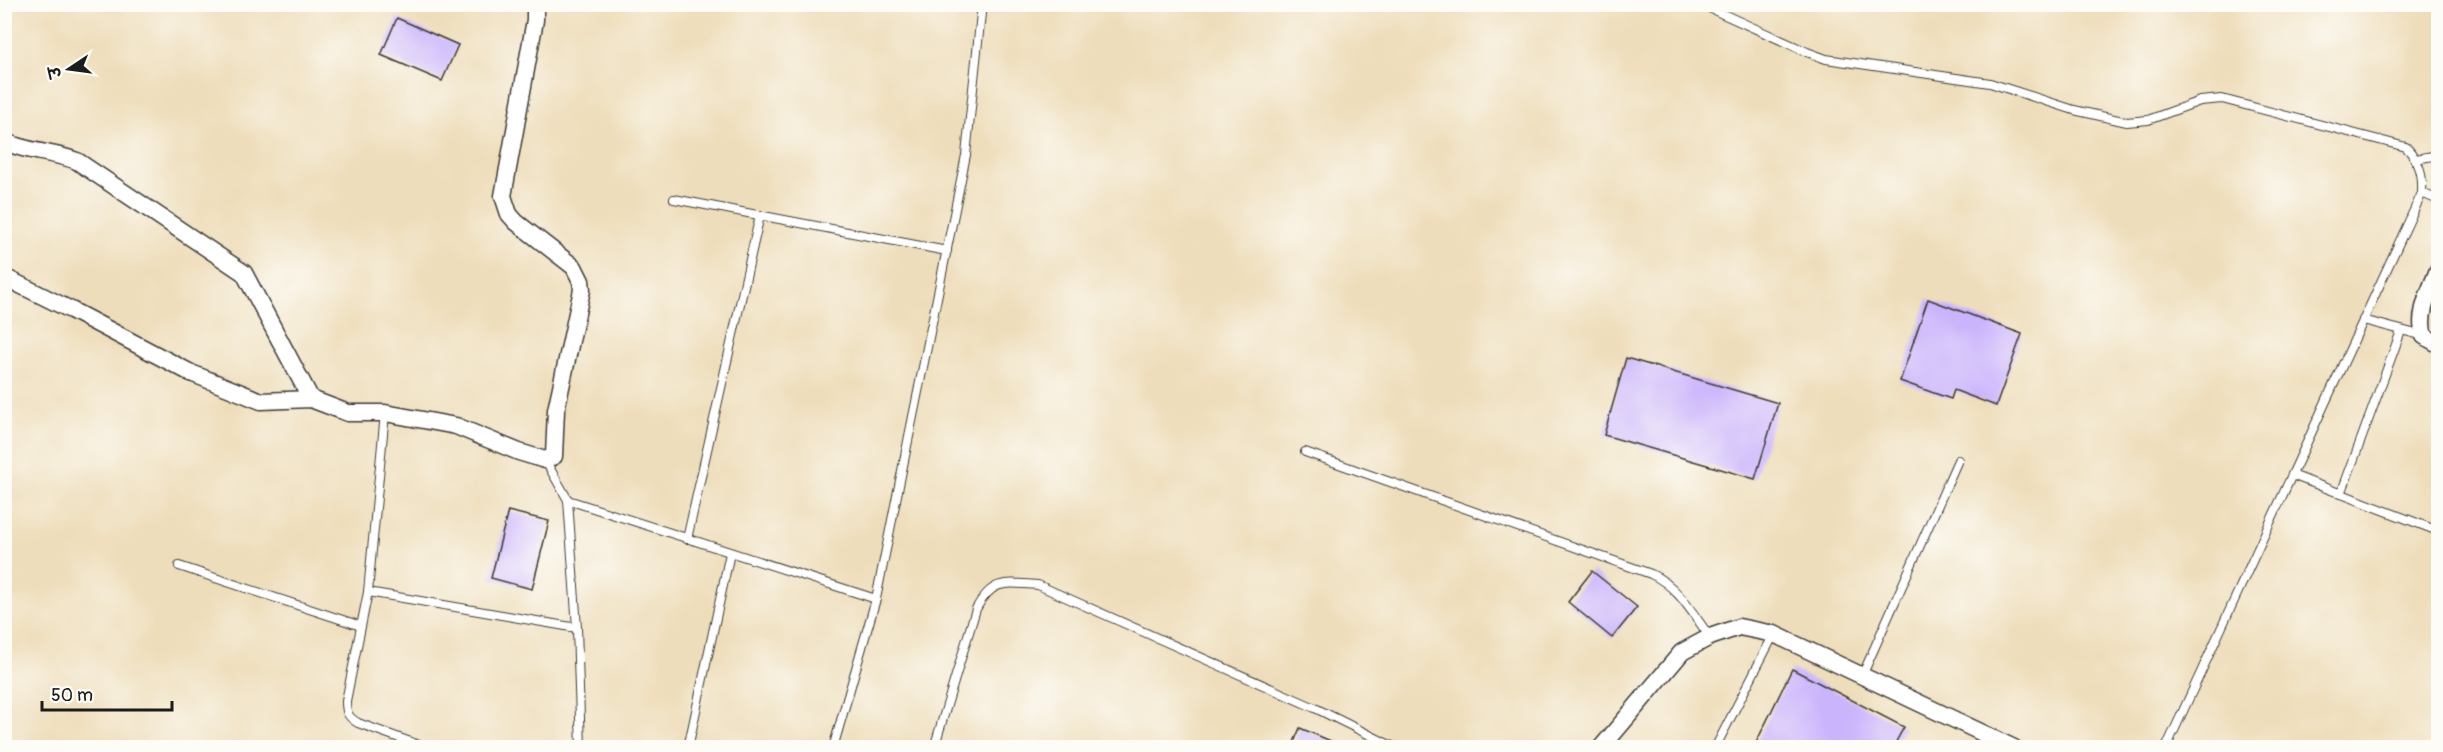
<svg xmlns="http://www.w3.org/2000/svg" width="2443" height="752" font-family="Pangolin,'Playpen Sans Deva',sans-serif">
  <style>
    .building { fill: #cab4fc }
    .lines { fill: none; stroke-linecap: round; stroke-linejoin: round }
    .service-casing { stroke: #3c3934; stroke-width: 10 }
    .minor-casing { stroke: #3c3934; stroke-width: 19 }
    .service { stroke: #fff; stroke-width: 8 }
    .minor { stroke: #fff; stroke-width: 16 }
  </style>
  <rect width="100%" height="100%" fill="#fdfcf7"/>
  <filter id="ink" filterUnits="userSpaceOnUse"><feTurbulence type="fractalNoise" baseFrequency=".0167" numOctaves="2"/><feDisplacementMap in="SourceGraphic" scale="12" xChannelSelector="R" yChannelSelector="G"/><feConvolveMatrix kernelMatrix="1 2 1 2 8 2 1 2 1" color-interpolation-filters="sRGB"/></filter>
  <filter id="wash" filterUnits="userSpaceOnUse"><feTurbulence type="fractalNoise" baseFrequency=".008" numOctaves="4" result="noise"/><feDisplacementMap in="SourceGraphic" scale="24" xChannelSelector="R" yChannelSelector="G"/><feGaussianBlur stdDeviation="1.35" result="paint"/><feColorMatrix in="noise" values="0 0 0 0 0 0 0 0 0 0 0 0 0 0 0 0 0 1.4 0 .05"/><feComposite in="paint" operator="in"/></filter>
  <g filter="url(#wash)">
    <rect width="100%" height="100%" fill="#eeddba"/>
    <g id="blocks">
      <g class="building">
        <path d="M 397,18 L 458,45 L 442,81 L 381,55 Z"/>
        <path d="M 1928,299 L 2022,334 L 1996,406 L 1954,390 L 1951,399 L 1900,381 Z"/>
        <path d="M 1626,358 L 1778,403 L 1755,479 L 1604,435 Z"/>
        <path d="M 508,511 L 549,521 L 532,589 L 491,578 Z"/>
        <path d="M 1592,571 L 1637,607 L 1612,638 L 1568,602 Z"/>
        <path d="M 1792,669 L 1904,727 L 1893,747 L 1754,747 Z"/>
        <path d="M 1300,728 L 1345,747 L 1292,747 Z"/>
      </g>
    </g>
  </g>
  <g filter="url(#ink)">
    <use href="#blocks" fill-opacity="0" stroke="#3c3934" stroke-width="1.5"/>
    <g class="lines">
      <g class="service-casing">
        <g id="service">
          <path d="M 1680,4 L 1705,6 L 1807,52 L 1826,59 L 1990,83 L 2074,110 L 2127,122 L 2148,120 L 2200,101 L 2222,99 L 2406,147 C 2420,162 2423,174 2422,193 L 2166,748"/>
          <path d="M 2416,159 L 2438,155"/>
          <path d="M 2422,193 L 2438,200"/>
          <path d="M 674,199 L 947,251"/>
          <path d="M 2363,320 L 2424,336"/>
          <path d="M 385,413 L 368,592 L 346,701 C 346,713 348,717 358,723 L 427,748"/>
          <path d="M 1305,452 L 1651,574 C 1679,587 1692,613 1710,637"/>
          <path d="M 545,460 L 568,500 L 577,628 L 581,748"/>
          <path d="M 2292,475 L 2438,531"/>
          <path d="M 2341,494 L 2401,331"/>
          <path d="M 568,500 L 876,599"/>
          <path d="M 687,539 L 760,215"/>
          <path d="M 179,566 L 361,626"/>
          <path d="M 368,592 L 577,628"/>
          <path d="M 1862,676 L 1958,460"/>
          <path d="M 688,748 L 730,553"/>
          <path d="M 833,748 L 876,599 L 966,155 L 982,4"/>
          <path d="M 934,748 L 976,609 C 993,578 1006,583 1038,585 L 1315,708 L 1396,748"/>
          <path d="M 1715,748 L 1774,634"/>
        </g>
      </g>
      <g class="minor-casing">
        <g id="minor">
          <path d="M 4,141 C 25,152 54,152 77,161 L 244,273 L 311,399"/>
          <path d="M 2438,270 C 2430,291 2417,314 2424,336 L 2438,344"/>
          <path d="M 4,277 L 71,310 L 191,373 L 261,401 L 311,399 L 348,413 L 385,413 L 456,426 L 519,452 L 545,460 L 554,456 L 556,410 L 582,290 L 581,281 L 574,267 L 516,222 L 509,214 L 503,196 L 535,20 L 535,4"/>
          <path d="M 1601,748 L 1682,652 L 1710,637 L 1739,627 L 1774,634 L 2014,748"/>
        </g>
      </g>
      <use href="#service" class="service"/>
      <use href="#minor" class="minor"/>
    </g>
  </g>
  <rect width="2443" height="752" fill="none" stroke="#fdfcf7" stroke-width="24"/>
  <g transform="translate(69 69) rotate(257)" stroke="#fdfcf7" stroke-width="4.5" paint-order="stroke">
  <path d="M0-4.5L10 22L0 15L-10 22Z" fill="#1c1c1c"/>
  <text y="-9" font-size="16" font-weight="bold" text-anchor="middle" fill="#1c1c1c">उ</text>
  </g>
  <path d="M42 701v9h130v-9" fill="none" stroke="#1c1c1c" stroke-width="3"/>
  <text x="51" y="701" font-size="18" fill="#1c1c1c" stroke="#fdfcf7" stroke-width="4.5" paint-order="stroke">50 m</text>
</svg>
